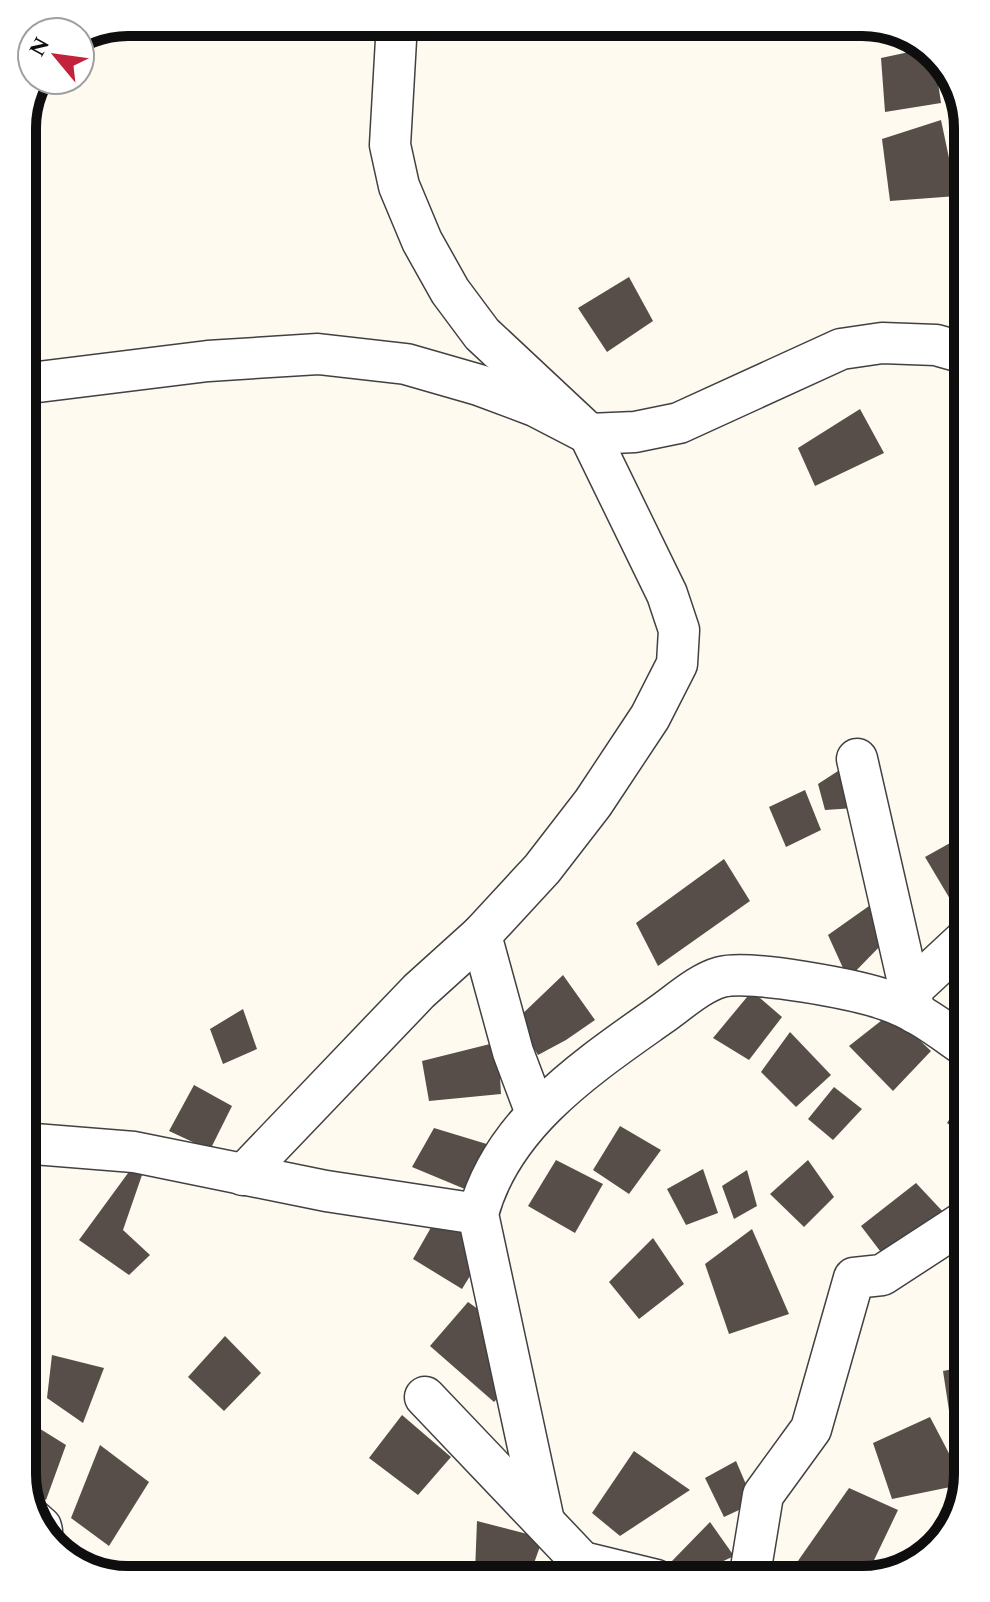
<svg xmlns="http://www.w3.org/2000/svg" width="990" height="1602" font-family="Spectral,serif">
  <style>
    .building { fill: #574e4a }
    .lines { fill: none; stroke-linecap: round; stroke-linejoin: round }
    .minor-casing { stroke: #414141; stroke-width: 43 }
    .minor { stroke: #fff; stroke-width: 40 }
    .rim { fill: none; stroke: #0e0e0e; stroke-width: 10 }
  </style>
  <rect width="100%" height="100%" fill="#fffaef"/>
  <g class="building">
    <path d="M 928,48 L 934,55 L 941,103 L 885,112 L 881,58 Z"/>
    <path d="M 941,120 L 957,196 L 890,201 L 882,139 Z"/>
    <path d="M 629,277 L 653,321 L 607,352 L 578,308 Z"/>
    <path d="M 860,409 L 884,453 L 815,486 L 798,448 Z"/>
    <path d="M 838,771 L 855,808 L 825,810 L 818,784 Z"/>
    <path d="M 805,790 L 821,830 L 786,847 L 769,807 Z"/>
    <path d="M 968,833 L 968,888 L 950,899 L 925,857 Z"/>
    <path d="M 724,859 L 750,901 L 658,966 L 636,923 Z"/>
    <path d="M 869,906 L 886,940 L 848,979 L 828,935 Z"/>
    <path d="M 563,975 L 595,1020 L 566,1040 L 538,1055 L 516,1020 Z"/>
    <path d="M 752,991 L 782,1017 L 749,1060 L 713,1038 Z"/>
    <path d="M 243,1009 L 257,1049 L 223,1064 L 210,1029 Z"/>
    <path d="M 891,1013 L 931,1051 L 893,1091 L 849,1046 Z"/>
    <path d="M 790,1032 L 831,1075 L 796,1107 L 761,1072 Z"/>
    <path d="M 498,1042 L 501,1094 L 429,1101 L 422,1061 Z"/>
    <path d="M 194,1085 L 232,1106 L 210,1150 L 169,1131 Z"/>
    <path d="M 834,1087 L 862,1109 L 833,1140 L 808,1119 Z"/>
    <path d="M 968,1091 L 968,1138 L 947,1123 Z"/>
    <path d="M 620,1126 L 661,1150 L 629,1194 L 593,1170 Z"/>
    <path d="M 434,1128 L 490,1145 L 472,1192 L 412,1167 Z"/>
    <path d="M 556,1160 L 603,1184 L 575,1233 L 528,1206 Z"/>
    <path d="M 808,1160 L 834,1197 L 804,1227 L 770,1194 Z"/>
    <path d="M 131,1169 L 142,1175 L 123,1230 L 150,1255 L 129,1275 L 79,1240 Z"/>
    <path d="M 703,1169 L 718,1213 L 686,1225 L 667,1189 Z"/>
    <path d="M 747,1170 L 757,1206 L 734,1219 L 722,1186 Z"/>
    <path d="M 916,1183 L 946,1215 L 893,1268 L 861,1226 Z"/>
    <path d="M 437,1217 L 486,1250 L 462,1289 L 413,1259 Z"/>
    <path d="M 752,1229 L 789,1314 L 729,1334 L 705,1264 Z"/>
    <path d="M 653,1238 L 684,1284 L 639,1319 L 609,1282 Z"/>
    <path d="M 468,1302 L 492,1319 L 514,1382 L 494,1402 L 430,1346 Z"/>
    <path d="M 225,1336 L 261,1373 L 224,1411 L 188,1377 Z"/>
    <path d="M 52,1355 L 104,1368 L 83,1423 L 47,1398 Z"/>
    <path d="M 968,1366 L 968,1430 L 952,1430 L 943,1371 Z"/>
    <path d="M 402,1415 L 451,1457 L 418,1495 L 369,1458 Z"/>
    <path d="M 930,1417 L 965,1484 L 892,1499 L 873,1443 Z"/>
    <path d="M 29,1422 L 66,1445 L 46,1500 L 25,1489 L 22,1474 L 22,1442 Z"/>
    <path d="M 100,1445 L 149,1482 L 109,1546 L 71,1518 Z"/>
    <path d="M 634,1451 L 690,1490 L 620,1536 L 592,1513 Z"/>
    <path d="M 736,1461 L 754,1503 L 724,1517 L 705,1478 Z"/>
    <path d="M 849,1488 L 898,1510 L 865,1579 L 826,1580 L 793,1568 Z"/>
    <path d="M 963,1495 L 954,1527 L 941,1539 L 932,1528 Z"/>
    <path d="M 477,1521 L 543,1538 L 528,1580 L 507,1580 L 475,1572 Z"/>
    <path d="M 710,1522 L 734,1556 L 690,1577 L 672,1561 Z"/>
  </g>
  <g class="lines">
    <g class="minor-casing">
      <g id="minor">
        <path d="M 397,22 L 390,145 L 399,186 L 422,241 L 450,291 L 482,334 L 589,434 L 667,594 L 679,630 L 677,664 L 650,717 L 593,803 L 542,869 L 481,935 L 513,1052 L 536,1113"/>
        <path d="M 22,384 L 208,361 L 318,354 L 406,364 L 479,385 L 535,406 L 589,434 L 635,432 L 679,423 L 841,349 L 882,343 L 936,345 L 968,354"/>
        <path d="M 857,759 L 910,991"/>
        <path d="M 915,1013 L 910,991 L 968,937"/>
        <path d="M 22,1143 L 134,1152 L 326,1191 L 478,1214"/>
        <path d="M 243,1175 L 419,991 L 481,935"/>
        <path d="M 425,1397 L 582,1562 L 656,1580"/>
        <path d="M 32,1519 L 41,1527 L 42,1531"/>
        <path d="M 544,1521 L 478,1214 C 502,1123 587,1067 659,1016 C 678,1003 699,983 721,977 C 750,969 859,990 889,1001 C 918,1011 943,1031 968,1048"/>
        <path d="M 749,1580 L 763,1495 L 811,1429 L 854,1278 L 882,1275 L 968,1219"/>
      </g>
    </g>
    <use href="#minor" class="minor"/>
  </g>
  <path d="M0 0H990V1602H0ZM128 36H862A92 92 0 0 1 954 128V1474A92 92 0 0 1 862 1566H128A92 92 0 0 1 36 1474V128A92 92 0 0 1 128 36Z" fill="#fff" fill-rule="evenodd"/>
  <path class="rim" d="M128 36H862A92 92 0 0 1 954 128V1474A92 92 0 0 1 862 1566H128A92 92 0 0 1 36 1474V128A92 92 0 0 1 128 36Z"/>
  <g transform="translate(56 56) rotate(299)"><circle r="38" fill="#ffffff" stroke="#9f9f9f" stroke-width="2"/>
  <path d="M0-6L14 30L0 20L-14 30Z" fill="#c2223b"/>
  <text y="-12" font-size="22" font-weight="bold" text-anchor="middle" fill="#0e0e0e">N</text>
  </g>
</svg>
